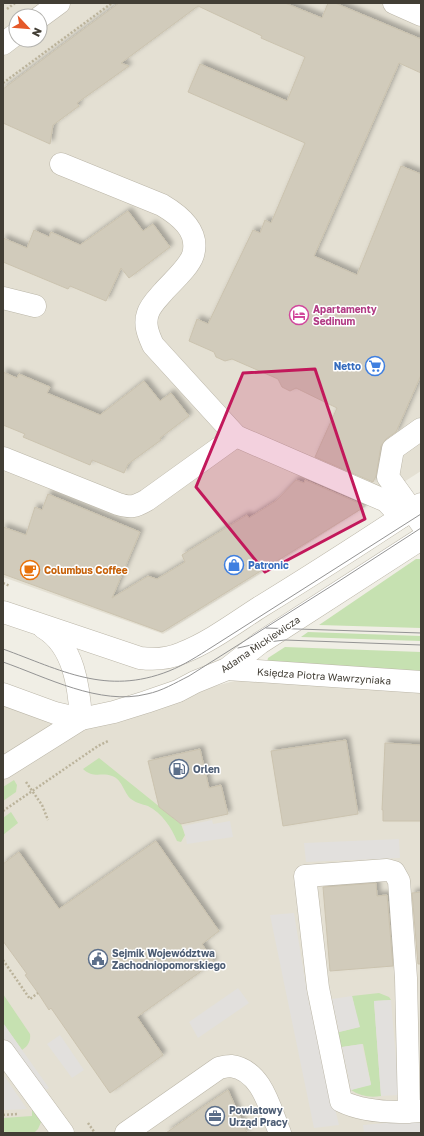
<svg xmlns="http://www.w3.org/2000/svg" width="424" height="1136" font-family="'Golos Text',sans-serif">
  <style>
    .residential { fill: #e4e0d3; fill-rule: evenodd }
    .green { fill: #c6e1b1 }
    .parking { fill: #e2e0dd }
    .building { fill: #d1cbbb; stroke: #cbc3af; filter: url(#shadow) }
    .lines { fill: none; stroke-linecap: round; stroke-linejoin: round }
    .minor-casing { stroke: #bbb6a8; stroke-width: 23 }
    .path { stroke: #bbb39b; stroke-width: 2.5; stroke-dasharray: 2 2; stroke-linecap: butt }
    .minor { stroke: #fff; stroke-width: 22 }
    .tram { stroke: #949494; stroke-width: 1 }
    .marked { fill: #c2185b; fill-opacity: 0.2; stroke: #c2185b; stroke-width: 3; stroke-linejoin: round }
    .labels { text-anchor: middle; dominant-baseline: central; stroke-width: 3; stroke-linejoin: round; paint-order: stroke }
    .hotel-label { font-size: 10px; font-weight: bold; fill: #b23c85; stroke: #fff; text-anchor: start }
    .shop-label { font-size: 10px; font-weight: bold; fill: #366cbe; stroke: #fff; text-anchor: end }
    .food-label { font-size: 10px; font-weight: bold; fill: #c56008; stroke: #fff; text-anchor: start }
    .street-label { font-size: 10px; fill: #423e35; stroke: #fff }
    .service-label { font-size: 10px; font-weight: bold; fill: #4e5e75; stroke: #fff; text-anchor: start }
  </style>
  <defs>
    <filter id="shadow"><feDropShadow dx="3.5" dy="-3.5" stdDeviation="2" flood-color="#0004"/></filter>
  </defs>
  <rect width="100%" height="100%" fill="#f0eee5"/>
  <g class="residential">
    <path d="M 3,3 L 421,3 L 421,471 L 276,564 L 163,634 L 3,577 ZM 16,16 L 40,16 L 40,40 L 16,40 Z"/>
    <path d="M 238,680 L 421,687 L 421,1133 L 3,1133 L 3,702 L 56,722 L 208,688 Z"/>
  </g>
  <g class="green">
    <path d="M 416,559 L 421,559 L 421,628 L 319,625 Z"/>
    <path d="M 308,632 L 421,636 L 421,641 L 301,637 Z"/>
    <path d="M 285,647 L 421,652 L 421,674 L 267,662 L 268,658 Z"/>
    <path d="M 99,758 L 181,824 L 185,835 L 181,842 L 177,841 C 171,827 162,813 148,806 C 142,804 136,803 131,799 C 123,792 123,780 112,776 C 101,772 94,779 83,769 Z"/>
    <path d="M 14,780 L 17,785 L 16,792 L 3,801 L 3,787 Z"/>
    <path d="M 11,812 L 18,823 L 3,835 L 3,818 Z"/>
    <path d="M 379,993 L 389,997 L 391,1000 L 374,1001 L 381,1096 C 370,1098 360,1096 351,1090 L 371,1084 L 363,1044 L 342,1047 L 339,1046 L 335,1036 L 339,1032 L 359,1027 L 352,996 Z"/>
    <path d="M 3,994 L 30,1034 C 31,1041 28,1046 22,1050 L 3,1023 Z"/>
    <path d="M 32,1109 L 42,1120 L 38,1129 L 34,1133 L 3,1133 L 3,1118 L 32,1116 Z"/>
  </g>
  <g class="parking">
    <path d="M 212,820 L 213,824 L 230,821 L 233,837 L 187,844 L 183,826 Z"/>
    <path d="M 399,839 L 400,858 L 306,862 L 304,843 Z"/>
    <path d="M 294,913 L 308,998 L 339,1125 L 314,1128 L 270,915 Z"/>
    <path d="M 238,988 L 249,1003 L 198,1038 L 189,1022 Z"/>
    <path d="M 352,996 L 360,1027 L 339,1032 L 332,999 Z"/>
    <path d="M 391,1000 L 399,1095 L 381,1096 L 374,1001 Z"/>
    <path d="M 3,1023 L 49,1088 L 41,1094 L 3,1040 Z"/>
    <path d="M 60,1035 L 84,1070 L 72,1078 L 47,1044 Z"/>
    <path d="M 362,1044 L 371,1085 L 351,1090 L 342,1047 Z"/>
    <path d="M 3,1074 L 27,1109 L 5,1110 L 3,1108 Z"/>
    <path d="M 421,1120 L 421,1133 L 364,1133 L 363,1125 Z"/>
  </g>
  <g class="building">
    <path d="M 119,3 L 285,3 L 322,18 L 328,3 L 335,3 L 421,39 L 421,73 L 399,63 L 314,256 L 357,275 L 401,166 L 421,174 L 421,375 L 396,432 L 386,439 L 381,446 L 376,476 L 373,482 L 315,457 L 337,408 L 296,388 L 290,391 L 282,387 L 278,379 L 232,359 L 225,361 L 216,357 L 214,352 L 189,341 L 197,319 L 208,324 L 253,230 L 260,233 L 265,220 L 271,223 L 305,143 L 188,92 L 200,64 L 287,101 L 305,57 L 261,38 L 262,36 L 198,6 L 121,63 L 129,66 L 77,103 L 79,106 L 53,125 L 50,144 L 3,123 L 3,89 Z"/>
    <path d="M 128,211 L 143,231 L 153,224 L 170,247 L 129,278 L 121,268 L 106,301 L 70,286 L 68,289 L 3,262 L 3,238 L 27,248 L 34,230 L 49,237 L 51,232 L 80,245 Z"/>
    <path d="M 3,372 L 17,378 L 19,374 L 50,387 L 47,393 L 100,415 L 144,381 L 160,401 L 171,393 L 189,416 L 160,438 L 161,440 L 128,464 L 124,473 L 92,460 L 90,465 L 23,437 L 25,434 L 3,425 Z"/>
    <path d="M 296,480 L 304,483 L 305,480 L 363,505 L 361,509 L 162,632 L 3,574 L 3,527 L 26,535 L 35,507 L 42,510 L 48,494 L 140,532 L 112,598 L 148,576 L 157,579 L 185,562 L 182,555 L 247,515 L 249,518 L 276,501 Z"/>
    <path d="M 346,740 L 358,814 L 283,826 L 271,751 Z"/>
    <path d="M 385,743 L 421,745 L 421,821 L 383,821 L 383,810 L 382,810 Z"/>
    <path d="M 200,749 L 209,788 L 221,785 L 228,814 L 181,824 L 159,807 L 148,761 Z"/>
    <path d="M 156,841 L 219,931 L 202,944 L 214,962 L 137,1017 L 163,1055 L 110,1093 L 51,1008 L 49,1010 L 38,993 L 25,975 L 27,974 L 3,941 L 3,864 L 19,852 L 59,909 Z"/>
    <path d="M 376,883 L 377,896 L 387,895 L 393,966 L 330,971 L 323,887 Z"/>
    <path d="M 421,892 L 421,964 L 418,964 L 412,893 Z"/>
    <path d="M 228,1090 L 247,1133 L 166,1133 L 203,1107 Z"/>
  </g>
  <g class="lines">
    <g class="minor-casing">
      <g id="minor">
        <path d="M 394,3 L 421,15"/>
        <path d="M 40,17 L 59,3"/>
        <path d="M 3,44 L 16,34"/>
        <path d="M 61,164 L 162,205 C 179,215 200,231 193,255 C 189,267 173,281 164,291 C 159,297 151,304 148,313 C 144,324 148,334 153,345 L 236,436"/>
        <path d="M 3,298 L 35,306"/>
        <path d="M 421,429 L 393,449 L 388,477 L 421,523"/>
        <path d="M 3,458 L 118,504 C 131,508 135,507 147,500 L 236,436 L 386,501 L 401,517"/>
        <path d="M 3,612 L 140,658 C 155,660 168,659 182,653 C 210,642 235,623 260,607 C 314,574 368,539 421,504"/>
        <path d="M 44,628 C 74,646 79,687 81,719"/>
        <path d="M 227,669 L 421,682"/>
        <path d="M 3,694 L 55,713 L 81,719"/>
        <path d="M 3,768 L 81,719 L 114,712 L 146,702 L 178,691 L 195,682 L 227,669 L 260,643 L 421,539"/>
        <path d="M 3,1051 L 63,1133"/>
        <path d="M 409,1112 L 406,978 L 399,881 L 394,872 L 387,870 L 305,876 L 318,988 L 341,1101 C 365,1113 395,1113 421,1111"/>
        <path d="M 126,1133 L 219,1068 C 223,1067 227,1066 231,1066 C 262,1070 270,1109 280,1133"/>
      </g>
    </g>
    <g class="path">
      <path d="M 7,9 L 15,3"/>
      <path d="M 3,83 L 112,3"/>
      <path d="M 3,583 L 10,586"/>
      <path d="M 26,782 L 42,805 L 48,820"/>
      <path d="M 3,811 L 98,746 L 108,741"/>
      <path d="M 3,960 L 30,999 L 38,993"/>
      <path d="M 3,1115 L 17,1114"/>
      <path d="M 88,1123 L 95,1133"/>
    </g>
    <use href="#minor" class="minor"/>
    <g class="tram">
      <path d="M 266,628 L 421,633"/>
      <path d="M 238,648 L 260,643 L 285,640 L 421,645"/>
      <path d="M 3,649 C 61,670 106,696 169,671 C 184,665 198,656 212,647 L 421,514"/>
      <path d="M 3,662 C 46,677 100,706 147,694 C 162,691 175,683 189,676 L 333,585 L 421,528"/>
    </g>
  </g>
  <path class="marked" d="M 315,369 L 365,519 L 265,572 L 196,487 L 243,373 Z"/>
  <defs>
    <g id="hotel-ring" transform="scale(1)"><circle r="9.5" fill="#fff" stroke="#d1479c" stroke-width="1.5"/><path d="M-6-4.5h1.5V1H6V5H4.5V3h-9V5H-6ZM-4 0a1.8 1.8 0 1 1 3.6 0ZM.5 0V-2.5h3Q6-2.5 6 0Z" fill="#d1479c"/></g>
    <g id="supermarket-ring" transform="scale(1)"><circle r="9.5" fill="#fff" stroke="#3f7fe0" stroke-width="1.5"/><path d="M-6-5.5h2.5l.6 2H6L4.5 2H-2.5L-4.4-4H-6ZM-1.5 3.2a1.3 1.3 0 1 0 .1 0ZM3 3.2a1.3 1.3 0 1 0 .1 0Z" fill="#3f7fe0"/></g>
    <g id="shop-ring" transform="scale(1)"><circle r="9.5" fill="#fff" stroke="#3f7fe0" stroke-width="1.5"/><path d="M-5-2.5h2.3a2.7 3.5 0 0 1 5.4 0H5L5.5 6h-11ZM-1.5-2.5h3a1.5 2.3 0 0 0-3 0Z" fill="#3f7fe0"/></g>
    <g id="cafe-ring" transform="scale(1)"><circle r="9.5" fill="#fff" stroke="#e8710a" stroke-width="1.5"/><path d="M-5.5-4.5H6V0H3Q3 3.5 0 3.5H-2.5Q-5.5 3.5-5.5 0ZM3-3.2v2h1.7v-2ZM-6 4.5H4V6H-6Z" fill="#e8710a"/></g>
    <g id="fuel-ring" transform="scale(1)"><circle r="9.5" fill="#fff" stroke="#5c6f8a" stroke-width="1.5"/><path d="M-5.5-6h7V0h2V4h1.3V-2.5L3-4.5l.8-.8L6-3V5H2.5V1h-1V6h-7ZM-4.2-4.7v3.2H.2V-4.7Z" fill="#5c6f8a"/></g>
    <g id="civic-ring" transform="scale(1)"><circle r="9.5" fill="#fff" stroke="#5c6f8a" stroke-width="1.5"/><path d="M-.6-6.5H3V-4.5H.6V-3L4-1V1h2V6H-6V1h2V-1L-.6-3ZM-1.2 2.5V6h2.4V2.5Z" fill="#5c6f8a"/></g>
    <g id="office-ring" transform="scale(1)"><circle r="9.5" fill="#fff" stroke="#5c6f8a" stroke-width="1.5"/><path d="M-6-3h4V-5.5h4V-3h4V5H-6ZM-1-4.5V-3h2v-1.5ZM-6 0V1H6V0Z" fill="#5c6f8a"/></g>
  </defs>
  <g fill-rule="evenodd">
    <use href="#hotel-ring" x="299" y="315"/>
    <use href="#supermarket-ring" x="375" y="366"/>
    <use href="#shop-ring" x="234" y="565"/>
    <use href="#cafe-ring" x="30" y="570"/>
    <use href="#fuel-ring" x="179" y="769"/>
    <use href="#civic-ring" x="98" y="959"/>
    <use href="#office-ring" x="215" y="1116"/>
  </g>
  <g class="labels">
    <g class="hotel-label">
      <text x="313" y="309">Apartamenty<tspan x="313" dy="12">Sedinum</tspan></text>
    </g>
    <g class="shop-label">
      <text x="361" y="366">Netto</text>
      <text x="248" y="565" text-anchor="start">Patronic</text>
    </g>
    <g class="food-label">
      <text x="44" y="570">Columbus Coffee</text>
    </g>
    <g class="street-label">
      <text transform="translate(260 644) rotate(-34)">Adama Mickiewicza</text>
      <text transform="translate(324 676) rotate(4)">Księdza Piotra Wawrzyniaka</text>
    </g>
    <g class="service-label">
      <text x="193" y="769">Orlen</text>
      <text x="112" y="953">Sejmik Województwa<tspan x="112" dy="12">Zachodniopomorskiego</tspan></text>
      <text x="229" y="1110">Powiatowy<tspan x="229" dy="12">Urząd Pracy</tspan></text>
    </g>
  </g>
  <rect width="424" height="1136" fill="none" stroke="#423e35" stroke-width="8"/>
  <g transform="translate(28 28) rotate(116)"><circle r="19" fill="#ffffff" stroke="#b3b2ae"/>
  <path d="M0-3L7 15L0 10L-7 15Z" fill="#e55828"/>
  <text y="-6" font-size="11" font-weight="bold" text-anchor="middle" fill="#423e35">N</text>
  </g>
</svg>
